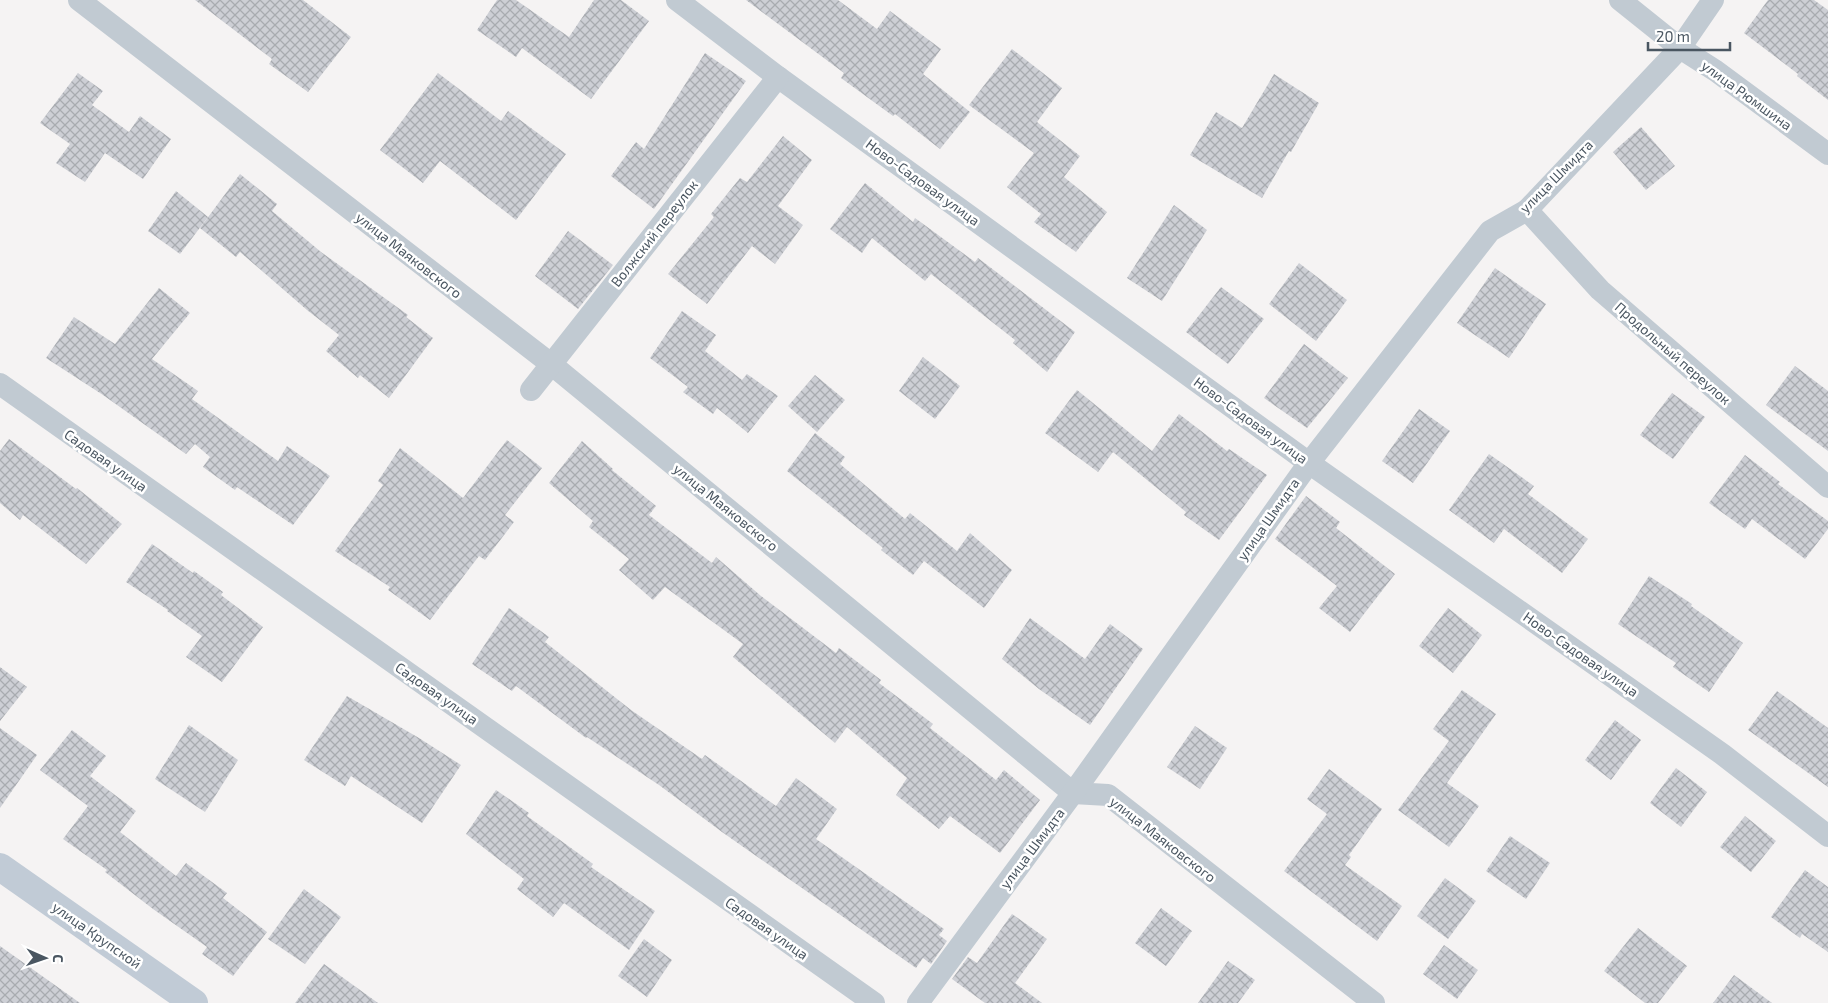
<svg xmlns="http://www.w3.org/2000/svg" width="1828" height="1003" font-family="'Exo 2',sans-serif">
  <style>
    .building { fill: url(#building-cross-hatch) }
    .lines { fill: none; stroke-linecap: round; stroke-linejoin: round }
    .street { stroke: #c1cad2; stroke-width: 22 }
    .secondary { stroke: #c1cbd6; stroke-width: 28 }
    .labels { text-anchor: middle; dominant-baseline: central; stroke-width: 5; stroke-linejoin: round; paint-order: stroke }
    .street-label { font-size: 14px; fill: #4a5661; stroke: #fff }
  </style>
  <defs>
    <pattern id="building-cross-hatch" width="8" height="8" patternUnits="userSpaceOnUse" patternTransform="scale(1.25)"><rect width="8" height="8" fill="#cdcfd5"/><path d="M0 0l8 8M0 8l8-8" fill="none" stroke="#a8abb0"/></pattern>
  </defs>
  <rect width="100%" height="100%" fill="#f5f3f3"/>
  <g class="building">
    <path d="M 195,0 L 303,0 L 351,37 L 308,92 L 269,64 L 272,59 Z"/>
    <path d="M 497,0 L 516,0 L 569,37 L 594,0 L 621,0 L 649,21 L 591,99 L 522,48 L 516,57 L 477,30 Z"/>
    <path d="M 746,0 L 838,0 L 877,29 L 890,11 L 941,49 L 923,74 L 970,112 L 940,149 L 895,114 L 893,116 L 841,78 L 844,73 Z"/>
    <path d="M 1768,0 L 1814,0 L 1828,10 L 1828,100 L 1797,76 L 1798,74 L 1744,33 Z"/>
    <path d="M 1012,49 L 1062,88 L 1037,122 L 1080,156 L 1064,177 L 1107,212 L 1076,252 L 1034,222 L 1041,214 L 1007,187 L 1034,153 L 969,105 Z"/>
    <path d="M 705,53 L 746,81 L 654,209 L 611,176 L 636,142 L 644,149 Z"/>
    <path d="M 78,73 L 103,91 L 92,105 L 129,132 L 140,116 L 171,139 L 143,179 L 105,153 L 85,182 L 56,163 L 70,144 L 40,123 Z"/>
    <path d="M 438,73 L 501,121 L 508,111 L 566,154 L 516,220 L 440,161 L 423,183 L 380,150 Z"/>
    <path d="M 1274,74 L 1319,103 L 1291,152 L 1289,151 L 1262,198 L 1190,155 L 1216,112 L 1242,128 Z"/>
    <path d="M 1641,127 L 1675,166 L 1646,190 L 1613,152 Z"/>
    <path d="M 783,136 L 812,160 L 778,206 L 803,225 L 775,264 L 752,246 L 707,304 L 668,274 L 714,217 L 711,214 L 740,178 L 747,182 Z"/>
    <path d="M 240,174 L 277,204 L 272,211 L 321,252 L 408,315 L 406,317 L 433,338 L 389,398 L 360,375 L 358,378 L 326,351 L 339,335 L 307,310 L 240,252 L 236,257 L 200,228 Z"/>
    <path d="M 865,183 L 913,222 L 915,218 L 975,262 L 978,258 L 1075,332 L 1047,372 L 1013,343 L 1015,340 L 931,274 L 925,281 L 872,238 L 862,253 L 830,229 Z"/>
    <path d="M 176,191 L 208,217 L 180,254 L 148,231 Z"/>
    <path d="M 1174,205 L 1207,230 L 1162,301 L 1127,278 Z"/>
    <path d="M 568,231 L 613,265 L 578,309 L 535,276 Z"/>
    <path d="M 1299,263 L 1347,300 L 1316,341 L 1269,304 Z"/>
    <path d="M 1495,268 L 1546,304 L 1509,358 L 1457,323 Z"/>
    <path d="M 1221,287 L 1264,319 L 1228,364 L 1186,332 Z"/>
    <path d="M 159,288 L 190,313 L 152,359 L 198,391 L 192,399 L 278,461 L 287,446 L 330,476 L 293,525 L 237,487 L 235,490 L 203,467 L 210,457 L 195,444 L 186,454 L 103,395 L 46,358 L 74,317 L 115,344 Z"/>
    <path d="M 682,311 L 716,335 L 705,351 L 742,380 L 747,374 L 778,396 L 748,433 L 717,408 L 713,414 L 683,392 L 688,387 L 650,358 Z"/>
    <path d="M 1304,344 L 1348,378 L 1307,428 L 1264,398 Z"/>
    <path d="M 923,357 L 960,386 L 935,419 L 899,391 Z"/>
    <path d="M 1795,366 L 1828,391 L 1828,451 L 1766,405 Z"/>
    <path d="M 815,375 L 845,400 L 817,432 L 788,406 Z"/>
    <path d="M 1077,390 L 1152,451 L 1179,414 L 1227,451 L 1229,449 L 1267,475 L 1219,540 L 1184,515 L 1186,512 L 1113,452 L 1098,472 L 1045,433 Z"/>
    <path d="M 1672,393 L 1705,417 L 1673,459 L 1640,435 Z"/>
    <path d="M 1419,409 L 1450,431 L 1413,483 L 1382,461 Z"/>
    <path d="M 815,433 L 845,457 L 840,464 L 905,519 L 910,513 L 957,551 L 970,533 L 1012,570 L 984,608 L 924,561 L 913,575 L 881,550 L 883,548 L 787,471 Z"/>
    <path d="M 9,439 L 76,489 L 77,488 L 122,524 L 86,564 L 23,515 L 20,520 L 0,503 L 0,451 Z"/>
    <path d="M 507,440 L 542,468 L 505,515 L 514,522 L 485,560 L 479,556 L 430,620 L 388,590 L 390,587 L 335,551 L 383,485 L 378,481 L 400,448 L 463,498 Z"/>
    <path d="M 582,441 L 613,469 L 612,470 L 656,506 L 649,515 L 712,563 L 716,557 L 761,596 L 836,653 L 839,648 L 881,680 L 879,683 L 933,724 L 930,728 L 996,780 L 1004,770 L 1040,800 L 1000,853 L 950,816 L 939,829 L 896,795 L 907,778 L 847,727 L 835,743 L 733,657 L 743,644 L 665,587 L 653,600 L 619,570 L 629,559 L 589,527 L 593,521 L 549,483 Z"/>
    <path d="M 1489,454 L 1534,486 L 1528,494 L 1588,539 L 1562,573 L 1504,529 L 1494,543 L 1449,510 Z"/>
    <path d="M 1745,455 L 1780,482 L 1778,484 L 1828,521 L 1828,529 L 1805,559 L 1752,519 L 1745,529 L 1709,503 Z"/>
    <path d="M 1306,496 L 1340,522 L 1336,528 L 1395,574 L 1350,632 L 1319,608 L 1337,586 L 1275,539 Z"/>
    <path d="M 152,544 L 193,573 L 194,571 L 223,592 L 221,595 L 263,627 L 222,682 L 186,657 L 202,636 L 167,611 L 168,610 L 126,582 Z"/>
    <path d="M 1649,576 L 1692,604 L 1691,606 L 1743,643 L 1709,692 L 1673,667 L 1676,663 L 1618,624 Z"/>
    <path d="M 509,608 L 549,637 L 545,642 L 631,710 L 702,759 L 705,755 L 776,806 L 796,778 L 837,809 L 816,839 L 944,929 L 939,935 L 947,941 L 931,964 L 923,958 L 916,968 L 722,832 L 659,785 L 587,737 L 586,738 L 516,686 L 512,691 L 472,664 Z"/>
    <path d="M 1448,608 L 1482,635 L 1453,673 L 1419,646 Z"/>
    <path d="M 1030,618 L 1085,659 L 1110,624 L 1143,649 L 1090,725 L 1039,689 L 1002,659 Z"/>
    <path d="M 0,667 L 27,687 L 0,721 Z"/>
    <path d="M 1462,690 L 1496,714 L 1447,783 L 1479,806 L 1449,847 L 1398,810 L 1449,741 L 1433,729 Z"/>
    <path d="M 1777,691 L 1828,728 L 1828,787 L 1748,730 Z"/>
    <path d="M 347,696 L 419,738 L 461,765 L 422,823 L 351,776 L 345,786 L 304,760 Z"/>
    <path d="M 1615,720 L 1641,740 L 1611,780 L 1585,760 Z"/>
    <path d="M 189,725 L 238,760 L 205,812 L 155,779 Z"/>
    <path d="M 1195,726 L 1227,748 L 1200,789 L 1167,767 Z"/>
    <path d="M 0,728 L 37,755 L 0,808 Z"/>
    <path d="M 72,730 L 106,756 L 90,776 L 136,811 L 120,832 L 176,876 L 186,863 L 227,893 L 223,898 L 267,932 L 233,976 L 202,954 L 207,947 L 153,909 L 105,872 L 107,870 L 63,839 L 88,806 L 40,770 Z"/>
    <path d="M 1676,768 L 1707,792 L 1681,827 L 1650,803 Z"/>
    <path d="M 1329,769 L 1382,809 L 1349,855 L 1351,857 L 1345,865 L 1402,906 L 1377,941 L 1284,871 L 1327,814 L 1307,799 Z"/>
    <path d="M 496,790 L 529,813 L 527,816 L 593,864 L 591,867 L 655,911 L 629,950 L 564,903 L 553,917 L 517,889 L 524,879 L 466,834 Z"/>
    <path d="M 1745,816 L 1776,841 L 1751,872 L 1720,847 Z"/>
    <path d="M 1510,836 L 1550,863 L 1526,899 L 1486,871 Z"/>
    <path d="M 1805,870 L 1828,887 L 1828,952 L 1802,934 L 1800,938 L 1771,917 Z"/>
    <path d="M 1445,878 L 1476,901 L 1448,939 L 1417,916 Z"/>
    <path d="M 304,889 L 341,917 L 305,964 L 268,939 Z"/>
    <path d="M 1161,908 L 1192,931 L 1166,966 L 1135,943 Z"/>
    <path d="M 1012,914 L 1047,939 L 1015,983 L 1042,1003 L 985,1003 L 952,979 L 968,957 L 977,963 Z"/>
    <path d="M 1638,928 L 1687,966 L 1658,1003 L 1645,1003 L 1604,971 Z"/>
    <path d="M 644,939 L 672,960 L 647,997 L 618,976 Z"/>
    <path d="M 1444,945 L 1478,970 L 1457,999 L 1423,974 Z"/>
    <path d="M 0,946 L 80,1003 L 0,1003 Z"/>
    <path d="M 1228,961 L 1255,980 L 1238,1003 L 1198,1003 Z"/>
    <path d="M 324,964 L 378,1003 L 295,1003 Z"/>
    <path d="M 1734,975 L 1772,1003 L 1713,1003 Z"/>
  </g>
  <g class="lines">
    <g class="street">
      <path d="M 79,0 L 551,364 L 1073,793 L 1108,795 L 1374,1003"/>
      <path d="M 677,0 L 778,77 L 1309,463 L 1722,754 L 1828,836"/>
      <path d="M 1620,0 L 1680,48 L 1716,71 L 1828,154"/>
      <path d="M 1527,210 L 1600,290 L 1828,487"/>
      <path d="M 0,384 L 874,1003"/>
      <path d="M 531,390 L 778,77"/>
      <path d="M 918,1003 L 1073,793 L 1309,463 L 1490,231 L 1527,210 L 1680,48 L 1713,0"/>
    </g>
    <path class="secondary" d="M 0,867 L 194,1003"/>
  </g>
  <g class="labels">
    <g class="street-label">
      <text transform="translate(1747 95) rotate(36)">улица Рюмшина</text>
      <text transform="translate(1556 176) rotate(-45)">улица Шмидта</text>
      <text transform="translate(923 182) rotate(36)">Ново-Садовая улица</text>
      <text transform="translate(654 233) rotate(-52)">Волжский переулок</text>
      <text transform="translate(409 255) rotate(38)">улица Маяковского</text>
      <text transform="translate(1673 353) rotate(41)">Продольный переулок</text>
      <text transform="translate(1251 420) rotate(36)">Ново-Садовая улица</text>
      <text transform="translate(106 460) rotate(35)">Садовая улица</text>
      <text transform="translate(726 507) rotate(39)">улица Маяковского</text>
      <text transform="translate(1268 519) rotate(-55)">улица Шмидта</text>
      <text transform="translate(1581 654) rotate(35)">Ново-Садовая улица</text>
      <text transform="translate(437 693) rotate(35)">Садовая улица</text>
      <text transform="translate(1163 839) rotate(38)">улица Маяковского</text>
      <text transform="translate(1032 848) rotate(-53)">улица Шмидта</text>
      <text transform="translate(767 928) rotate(35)">Садовая улица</text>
      <text transform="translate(97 935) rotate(35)">улица Крупской</text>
    </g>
  </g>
  <g transform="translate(45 958) rotate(92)" stroke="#ffffff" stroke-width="4" paint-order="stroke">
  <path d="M0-4L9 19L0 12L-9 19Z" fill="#4a5661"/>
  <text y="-8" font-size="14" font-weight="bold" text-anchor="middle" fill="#4a5661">С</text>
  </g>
  <path d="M1648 42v8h82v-8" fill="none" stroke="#4a5661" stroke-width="2.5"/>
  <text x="1656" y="42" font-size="15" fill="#4a5661" stroke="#ffffff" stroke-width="4" paint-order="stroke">20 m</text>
</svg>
